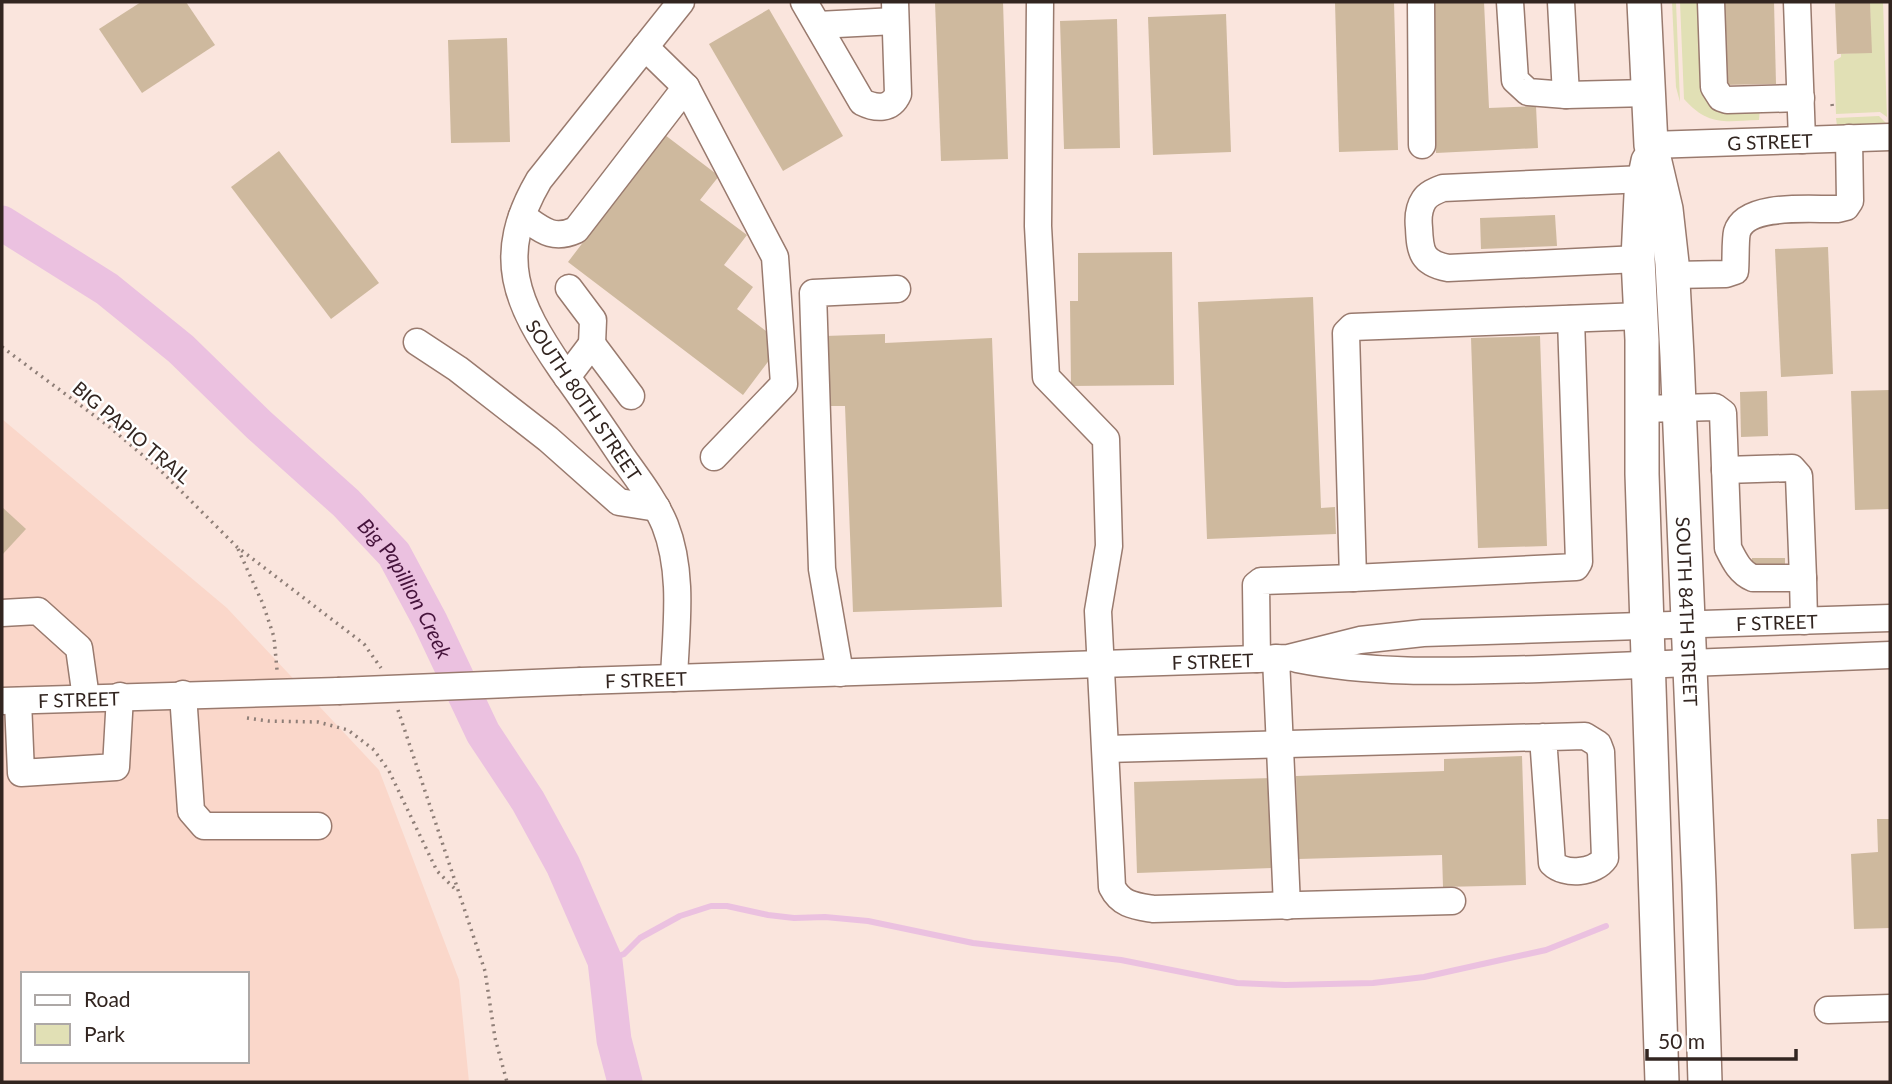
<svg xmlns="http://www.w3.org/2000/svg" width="1892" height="1084" font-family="Lato,sans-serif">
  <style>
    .built { fill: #fad7ca; fill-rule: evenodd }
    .green { fill: #e1e0b5 }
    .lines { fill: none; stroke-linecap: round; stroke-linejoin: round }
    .stream { stroke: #ebc1e0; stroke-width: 6 }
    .river { stroke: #ebc1e0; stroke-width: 35 }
    .building { fill: #ceb99e }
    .minor-casing { stroke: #997a6e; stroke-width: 29 }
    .major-casing { stroke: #997a6e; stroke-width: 36 }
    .path { stroke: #8e7e77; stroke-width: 3.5; stroke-dasharray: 2 5; stroke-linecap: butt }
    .minor { stroke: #fff; stroke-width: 26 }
    .major { stroke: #fff; stroke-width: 33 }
    .minor-bridge-casing { stroke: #997a6e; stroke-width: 29; stroke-linecap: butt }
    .minor-bridge { stroke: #fff; stroke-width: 26 }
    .labels { text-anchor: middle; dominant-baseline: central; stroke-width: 5; stroke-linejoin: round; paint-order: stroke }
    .street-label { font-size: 19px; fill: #322520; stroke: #fff }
    .water-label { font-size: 21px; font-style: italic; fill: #45133b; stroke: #fff }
  </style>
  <rect width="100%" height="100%" fill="#fae5dd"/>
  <path class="built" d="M 2,419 L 227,608 L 379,770 L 459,980 L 469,1082 L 2,1082 ZM 23,974 L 247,974 L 247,1061 L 23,1061 Z"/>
  <g class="green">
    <path d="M 1672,2 L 1676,2 L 1680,102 L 1676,87 Z"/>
    <path d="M 1680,2 L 1699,2 L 1702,89 L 1760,108 L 1759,120 C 1725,121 1709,127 1684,99 Z"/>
    <path d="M 1870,2 L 1883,2 L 1887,117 L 1880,112 L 1836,114 L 1834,61 L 1841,57 L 1841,54 L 1871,52 Z"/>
    <path d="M 1879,116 L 1887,124 L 1837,126 L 1836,118 Z"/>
  </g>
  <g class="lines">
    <path class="stream" d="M 605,961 L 624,954 L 640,938 L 680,916 L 711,906 L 727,906 L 768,915 L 794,918 L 825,917 L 868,921 L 973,943 L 1121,960 L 1237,983 L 1285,985 L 1373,983 L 1424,977 L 1546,950 L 1606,926"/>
    <path class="river" id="s1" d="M 2,223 L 107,289 L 181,349 L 259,425 L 346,503 L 394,554 L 430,621 L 483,733 L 528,801 L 563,865 L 605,961 L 614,1040 L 625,1082"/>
  </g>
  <g class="building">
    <path d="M 141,2 L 186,2 L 215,45 L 142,93 L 99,29 Z"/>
    <path d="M 935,2 L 1003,2 L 1008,159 L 941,161 Z"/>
    <path d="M 1335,2 L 1394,2 L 1398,150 L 1339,152 Z"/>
    <path d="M 1430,2 L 1484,2 L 1489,108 L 1536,106 L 1538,148 L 1436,153 Z"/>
    <path d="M 1719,2 L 1774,2 L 1776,84 L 1721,85 Z"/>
    <path d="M 1835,2 L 1870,2 L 1872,53 L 1837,54 Z"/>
    <path d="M 769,9 L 843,136 L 783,171 L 709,44 Z"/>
    <path d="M 1226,14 L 1231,152 L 1153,155 L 1148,17 Z"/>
    <path d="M 1117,19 L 1120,148 L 1064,149 L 1060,21 Z"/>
    <path d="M 507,38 L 510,142 L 451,143 L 448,40 Z"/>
    <path d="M 665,135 L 719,176 L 700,200 L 747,235 L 724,265 L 753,287 L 737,309 L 782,343 L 743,395 L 568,262 Z"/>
    <path d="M 279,151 L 379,283 L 331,319 L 231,187 Z"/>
    <path d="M 1555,215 L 1557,246 L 1481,249 L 1480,218 Z"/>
    <path d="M 1828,247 L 1833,374 L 1781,377 L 1775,249 Z"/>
    <path d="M 1172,252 L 1174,385 L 1071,386 L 1070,301 L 1078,301 L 1078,253 Z"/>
    <path d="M 1313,297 L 1321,508 L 1335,507 L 1336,534 L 1207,539 L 1198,302 Z"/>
    <path d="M 885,334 L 885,343 L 992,338 L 1002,607 L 853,612 L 845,406 L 827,406 L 825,336 Z"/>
    <path d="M 1540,336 L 1547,546 L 1478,548 L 1471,338 Z"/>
    <path d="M 1890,390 L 1890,509 L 1855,510 L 1851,391 Z"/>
    <path d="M 1767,391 L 1768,436 L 1741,437 L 1740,392 Z"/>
    <path d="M 2,507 L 26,529 L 2,555 Z"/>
    <rect x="1752" y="558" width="33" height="14"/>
    <path d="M 1522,756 L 1526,885 L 1443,887 L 1442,855 L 1298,859 L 1296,776 L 1444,771 L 1444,759 Z"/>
    <path d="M 1272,778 L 1275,868 L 1137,873 L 1134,782 Z"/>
    <path d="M 1877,819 L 1890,819 L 1890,928 L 1854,929 L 1851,854 L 1878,852 Z"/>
  </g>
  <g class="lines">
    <g class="minor-casing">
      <g id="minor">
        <path d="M 804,2 L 862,102 C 876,109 891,110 898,94 L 895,2"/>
        <path d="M 1040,2 L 1038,226 L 1046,377 L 1106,439 L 1109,546 L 1098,611 L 1112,887 C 1121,905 1135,906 1153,909 L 1452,901"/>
        <path d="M 1421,2 L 1422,145"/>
        <path d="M 1510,2 L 1515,80 L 1528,92 L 1566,95 L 1649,93"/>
        <path d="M 1561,2 L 1566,95"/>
        <path d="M 1711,2 L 1714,87 L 1721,98 L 1727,100 L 1801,98"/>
        <path d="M 1797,2 L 1802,140"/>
        <path d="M 818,25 L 895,21"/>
        <path d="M 645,47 L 686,87 L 775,257 L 784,384 L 714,457"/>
        <path id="s2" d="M 1651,145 L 1890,137"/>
        <path d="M 522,216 C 541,229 552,241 576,230 L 686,87"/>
        <path d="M 1638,259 L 1448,268 C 1422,263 1420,252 1419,228 C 1418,219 1418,209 1424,200 C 1428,194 1435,191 1443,188 L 1644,179"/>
        <path d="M 1673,275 L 1726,274 L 1735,271 C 1736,261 1735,240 1737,232 C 1746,202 1814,210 1838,209 L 1846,207 L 1850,201 L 1849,138"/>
        <path d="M 569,288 L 593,320 L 592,344"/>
        <path d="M 417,342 L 458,369 L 548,439 L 619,502 L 657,508"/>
        <path d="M 567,377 L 592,344 L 631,396"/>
        <path d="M 1642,409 L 1715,407 L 1723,413 L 1728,548 C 1734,560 1740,573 1753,578 L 1803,578 L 1804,621"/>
        <path d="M 1725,470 L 1792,468 L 1799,476 L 1803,578"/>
        <path d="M 1353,578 L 1576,567 L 1579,562 L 1571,319"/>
        <path d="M 2,613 L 38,611 L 79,648 L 86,698"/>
        <path d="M 1276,658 L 1287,906"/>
        <path d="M 1257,659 L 1256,585 L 1261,581 L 1353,578 L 1346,333 L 1352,327 L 1641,316"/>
        <path d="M 1297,659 C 1378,675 1458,671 1540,669 C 1657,665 1773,659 1890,655"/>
        <path d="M 840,673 L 822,569 L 813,293 L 897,289"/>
        <path d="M 674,678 C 676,628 684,573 665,525 C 655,501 638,479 623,458 C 603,428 583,399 562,370 C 516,303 494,257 539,180 L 681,2"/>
        <path id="s3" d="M 581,681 L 1288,658 L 1360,640 L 1423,633 L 1890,618"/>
        <path d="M 183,694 L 191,811 L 204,826 L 318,826"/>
        <path id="s4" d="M 2,701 L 338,691"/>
        <path d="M 18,701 L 21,773 L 116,767 L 120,696"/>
        <path d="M 1106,749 L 1585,736 L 1598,744 L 1601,752 L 1605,858 C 1595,873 1565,876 1552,863 L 1543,737"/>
        <path d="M 1828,1010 L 1890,1008"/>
      </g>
    </g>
    <g class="major-casing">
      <g id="major">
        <path id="s5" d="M 1644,2 L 1651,145 L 1666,209 L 1672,263 L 1677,356 L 1699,884 L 1705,1082"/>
        <path d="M 1648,161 L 1641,195 L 1638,259 L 1642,340 L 1642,474 L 1662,1082"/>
      </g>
    </g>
    <g class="path">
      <path d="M 1832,104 L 1833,111"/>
      <path d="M 2,347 L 107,425 L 159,469 L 237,547 L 364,644 L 381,668"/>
      <path d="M 238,549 L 263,604 L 274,637 L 277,670"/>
      <path d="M 398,710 L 485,971 L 495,1038 L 507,1082"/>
      <path d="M 247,718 L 268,721 L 318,722 L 348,730 L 374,750 L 389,771 L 437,871 L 457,891"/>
    </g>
    <use href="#minor" class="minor"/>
    <use href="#major" class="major"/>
    <g class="minor-bridge-casing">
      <path id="minor-bridge" d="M 338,691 L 581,681"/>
    </g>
    <use href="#minor-bridge" class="minor-bridge"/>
  </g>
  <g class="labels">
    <g class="street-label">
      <text stroke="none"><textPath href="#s2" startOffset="119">G STREET</textPath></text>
      <text transform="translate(584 400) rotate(56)">SOUTH 80TH STREET</text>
      <text transform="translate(132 432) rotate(40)">BIG PAPIO TRAIL</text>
      <text stroke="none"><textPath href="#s5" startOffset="612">SOUTH 84TH STREET</textPath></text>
      <text stroke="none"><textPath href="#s3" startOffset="1199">F STREET</textPath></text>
      <text stroke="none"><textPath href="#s3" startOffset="632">F STREET</textPath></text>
      <text stroke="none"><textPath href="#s3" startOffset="65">F STREET</textPath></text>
      <text stroke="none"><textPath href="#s4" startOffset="77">F STREET</textPath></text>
    </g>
    <g class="water-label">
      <text stroke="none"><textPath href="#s1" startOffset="550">Big Papillion Creek</textPath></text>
    </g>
  </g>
  <rect width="1892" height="1084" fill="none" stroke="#322520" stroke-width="7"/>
  <rect x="21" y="972" width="228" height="91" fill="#ffffff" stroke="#ada8a6" stroke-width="2"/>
  <rect x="35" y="995" width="35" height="10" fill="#ffffff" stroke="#ada8a6" stroke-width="2"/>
  <text x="84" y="1007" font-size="21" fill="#322520">Road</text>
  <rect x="35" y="1024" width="35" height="21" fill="#e1e0b5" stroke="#ada8a6" stroke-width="2"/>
  <text x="84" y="1042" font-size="21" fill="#322520">Park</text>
  <path d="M1647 1049v10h149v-10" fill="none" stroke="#322520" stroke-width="3.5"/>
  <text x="1658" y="1049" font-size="21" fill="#322520" stroke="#ffffff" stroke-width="5" paint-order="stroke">50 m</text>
</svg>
